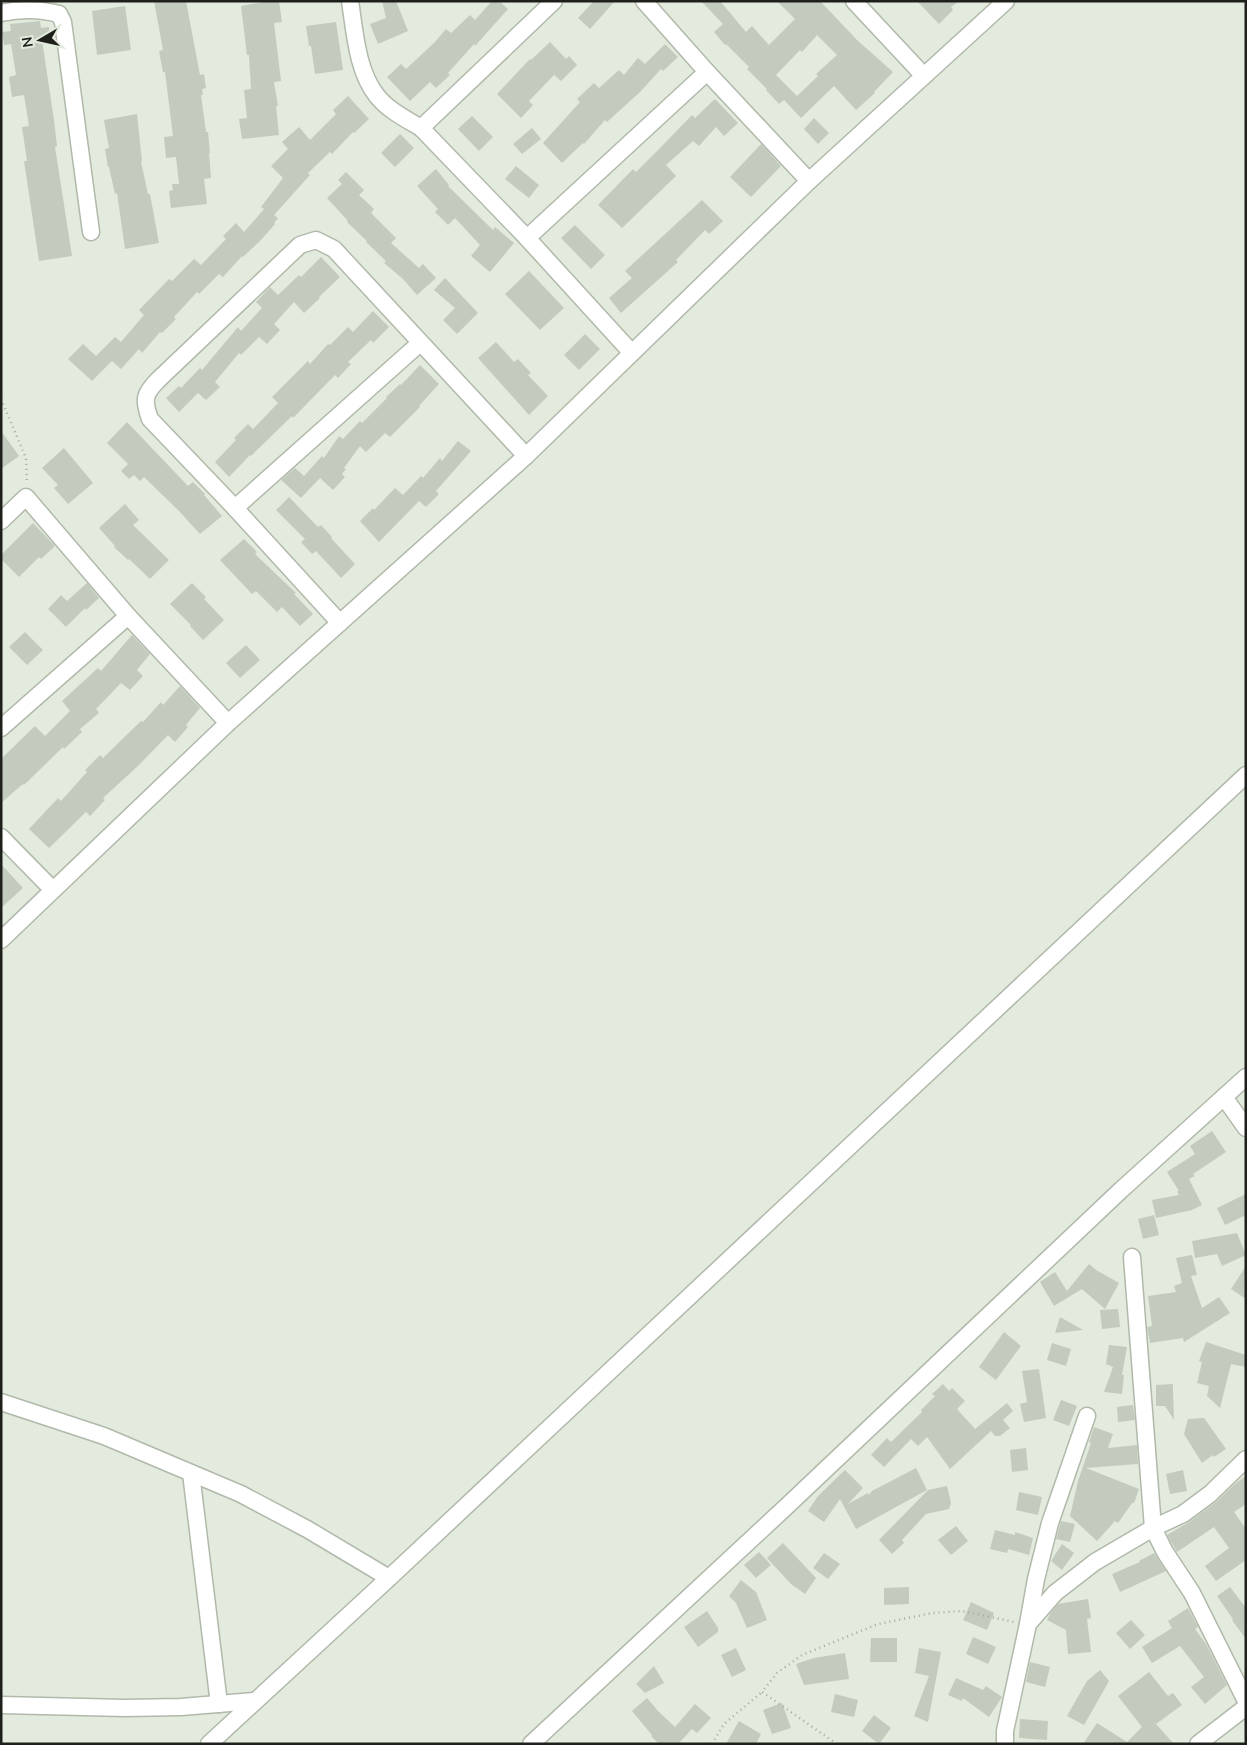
<svg xmlns="http://www.w3.org/2000/svg" width="1247" height="1745" font-family="'Nunito Sans',sans-serif">
  <style>
    .building { fill: #c2cbbd; fill-rule: evenodd }
    .lines { fill: none; stroke-linecap: round; stroke-linejoin: round }
    .minor-casing { stroke: #b1b9ab; stroke-width: 19 }
    .path { stroke: #a5aca1; stroke-width: 2.5; stroke-dasharray: 1 4; stroke-linecap: butt }
    .minor { stroke: #fff; stroke-width: 16 }
  </style>
  <rect width="100%" height="100%" fill="#e2ebdd"/>
  <g class="building">
    <path d="M 154,1 L 186,1 L 200,75 L 204,74 L 206,88 L 202,89 L 203,95 L 201,95 L 206,132 L 208,132 L 210,153 L 209,153 L 211,178 L 204,179 L 207,204 L 171,208 L 169,191 L 173,190 L 172,184 L 179,184 L 176,157 L 166,158 L 164,137 L 173,136 L 165,72 L 163,72 L 159,51 L 163,50 Z"/>
    <path d="M 269,1 L 279,1 L 282,22 L 274,23 L 281,81 L 274,82 L 278,106 L 276,106 L 279,135 L 242,139 L 239,119 L 247,118 L 244,90 L 251,89 L 249,55 L 247,55 L 241,6 Z"/>
    <path d="M 382,1 L 396,1 L 408,31 L 378,44 L 370,24 L 386,18 Z"/>
    <path d="M 492,1 L 499,1 L 508,9 L 475,46 L 474,44 L 448,73 L 450,75 L 436,88 L 430,82 L 410,101 L 387,77 L 401,64 L 406,69 L 434,43 L 446,29 L 451,33 L 470,15 L 475,20 Z"/>
    <path d="M 594,1 L 615,1 L 590,29 L 578,18 Z"/>
    <path d="M 701,1 L 720,1 L 746,32 L 752,26 L 769,45 L 795,19 L 777,1 L 820,1 L 857,40 L 893,72 L 874,92 L 875,93 L 856,110 L 834,86 L 801,118 L 784,100 L 779,104 L 766,90 L 767,89 L 747,69 L 749,67 L 726,44 L 725,45 L 714,32 L 723,24 ZM 817,35 L 837,55 L 816,74 L 818,76 L 797,96 L 776,75 L 800,50 L 802,52 Z"/>
    <path d="M 917,1 L 959,1 L 951,7 L 953,10 L 939,24 Z"/>
    <path d="M 125,6 L 131,50 L 97,55 L 92,11 Z"/>
    <path d="M 40,21 L 41,28 L 49,27 L 50,39 L 42,40 L 54,120 L 57,146 L 55,147 L 72,256 L 39,261 L 24,161 L 27,161 L 22,127 L 29,126 L 24,95 L 12,97 L 9,77 L 16,75 L 11,44 L 4,45 L 2,32 L 11,31 L 10,24 Z"/>
    <path d="M 336,22 L 343,70 L 315,74 L 311,46 L 309,46 L 306,26 Z"/>
    <path d="M 550,42 L 566,59 L 569,56 L 577,65 L 561,81 L 554,75 L 529,101 L 533,105 L 521,118 L 497,94 L 530,59 L 531,60 Z"/>
    <path d="M 665,44 L 678,57 L 663,71 L 661,69 L 640,92 L 607,122 L 605,120 L 584,144 L 583,143 L 562,163 L 543,143 L 580,102 L 577,99 L 594,83 L 599,88 L 619,70 L 624,75 L 638,58 L 645,64 Z"/>
    <path d="M 348,96 L 369,119 L 354,133 L 353,132 L 332,154 L 330,152 L 308,173 L 310,175 L 274,215 L 278,218 L 274,223 L 275,224 L 261,240 L 243,257 L 242,256 L 223,277 L 219,274 L 199,294 L 197,292 L 174,317 L 176,319 L 162,333 L 160,332 L 142,353 L 139,349 L 121,369 L 112,361 L 92,381 L 68,359 L 83,344 L 96,356 L 115,337 L 121,342 L 144,315 L 139,310 L 169,279 L 172,281 L 194,259 L 201,265 L 226,239 L 223,236 L 236,223 L 244,232 L 264,209 L 261,207 L 283,178 L 271,166 L 288,149 L 282,142 L 299,127 L 310,140 L 336,114 L 333,110 Z"/>
    <path d="M 715,99 L 738,123 L 724,136 L 716,127 L 699,146 L 693,141 L 666,165 L 676,176 L 622,228 L 598,205 L 633,169 L 636,172 L 660,148 L 692,115 L 695,118 Z"/>
    <path d="M 137,114 L 142,161 L 141,162 L 148,194 L 150,194 L 159,243 L 125,249 L 117,193 L 115,194 L 109,167 L 108,167 L 105,149 L 109,148 L 104,120 Z"/>
    <path d="M 472,116 L 493,137 L 479,151 L 458,129 Z"/>
    <path d="M 814,118 L 829,133 L 818,144 L 804,129 Z"/>
    <path d="M 532,128 L 541,139 L 522,154 L 513,144 Z"/>
    <path d="M 400,134 L 414,148 L 395,167 L 381,153 Z"/>
    <path d="M 761,144 L 781,166 L 751,197 L 730,177 Z"/>
    <path d="M 516,166 L 539,185 L 529,198 L 505,179 Z"/>
    <path d="M 436,169 L 449,185 L 448,186 L 493,230 L 495,227 L 514,243 L 490,272 L 471,256 L 480,245 L 455,218 L 448,225 L 435,212 L 438,209 L 417,186 Z"/>
    <path d="M 346,172 L 364,190 L 359,195 L 374,209 L 371,213 L 396,238 L 391,243 L 419,268 L 423,264 L 436,278 L 417,295 L 403,279 L 384,263 L 386,261 L 366,242 L 367,241 L 347,222 L 348,221 L 327,198 L 342,184 L 338,180 Z"/>
    <path d="M 702,200 L 723,221 L 709,234 L 705,230 L 676,260 L 678,262 L 621,313 L 609,298 L 632,278 L 625,271 Z"/>
    <path d="M 575,225 L 605,255 L 591,269 L 561,238 Z"/>
    <path d="M 321,257 L 340,277 L 319,297 L 320,298 L 304,313 L 294,302 L 274,324 L 280,330 L 267,344 L 259,337 L 241,355 L 239,353 L 215,382 L 220,387 L 206,400 L 198,393 L 179,412 L 166,398 L 179,386 L 181,388 L 200,368 L 202,370 L 238,327 L 241,331 L 262,308 L 256,302 L 270,287 L 278,295 L 299,275 L 301,277 Z"/>
    <path d="M 529,271 L 564,308 L 540,330 L 505,294 Z"/>
    <path d="M 445,278 L 478,313 L 457,334 L 443,320 L 455,308 L 434,290 Z"/>
    <path d="M 373,311 L 389,327 L 373,343 L 371,340 L 348,362 L 351,364 L 338,378 L 335,375 L 293,418 L 292,416 L 251,456 L 250,455 L 229,477 L 215,462 L 236,440 L 234,438 L 248,424 L 253,429 L 278,403 L 272,397 L 308,361 L 310,364 L 328,344 L 330,345 L 348,327 L 353,332 Z"/>
    <path d="M 585,334 L 600,349 L 579,370 L 564,355 Z"/>
    <path d="M 496,342 L 514,362 L 518,359 L 531,373 L 528,375 L 548,396 L 529,415 L 478,358 Z"/>
    <path d="M 420,365 L 439,384 L 419,406 L 420,407 L 390,437 L 385,433 L 366,452 L 360,446 L 344,468 L 346,469 L 342,474 L 345,477 L 333,490 L 320,478 L 301,498 L 281,480 L 295,468 L 304,476 L 322,456 L 324,458 L 339,436 L 343,439 L 360,421 L 362,423 L 387,398 L 386,397 L 400,384 L 401,385 Z"/>
    <path d="M 127,422 L 188,486 L 193,482 L 205,494 L 204,495 L 222,516 L 200,534 L 179,511 L 144,477 L 140,481 L 134,475 L 129,479 L 121,471 L 128,464 L 107,443 Z"/>
    <path d="M 1,431 L 19,456 L 1,469 Z"/>
    <path d="M 458,441 L 471,451 L 436,491 L 439,494 L 426,507 L 419,501 L 379,542 L 360,521 L 373,508 L 374,510 L 395,488 L 403,495 L 421,476 L 423,478 L 440,458 L 442,461 Z"/>
    <path d="M 64,448 L 93,483 L 68,504 L 54,488 L 58,485 L 42,468 Z"/>
    <path d="M 289,497 L 318,527 L 321,525 L 332,537 L 331,538 L 355,564 L 341,578 L 316,551 L 312,554 L 301,542 L 305,539 L 276,510 Z"/>
    <path d="M 125,504 L 139,520 L 133,525 L 169,560 L 150,579 L 129,559 L 128,560 L 114,547 L 115,546 L 99,528 Z"/>
    <path d="M 33,523 L 55,546 L 41,559 L 39,557 L 19,577 L 1,559 L 1,555 Z"/>
    <path d="M 244,539 L 257,552 L 255,554 L 296,593 L 294,594 L 313,614 L 300,626 L 282,607 L 277,612 L 256,591 L 252,594 L 220,560 Z"/>
    <path d="M 87,583 L 99,598 L 86,610 L 85,608 L 66,627 L 48,609 L 61,595 L 67,601 Z"/>
    <path d="M 192,583 L 206,597 L 204,599 L 224,620 L 203,640 L 190,626 L 191,625 L 170,604 Z"/>
    <path d="M 25,632 L 43,650 L 27,665 L 9,647 Z"/>
    <path d="M 132,635 L 150,654 L 137,670 L 143,676 L 130,690 L 121,683 L 96,709 L 99,713 L 80,729 L 82,732 L 64,749 L 63,747 L 24,785 L 23,784 L 1,803 L 1,759 L 35,726 L 45,736 L 70,711 L 62,701 L 98,668 L 101,671 Z"/>
    <path d="M 246,645 L 260,660 L 240,678 L 226,663 Z"/>
    <path d="M 180,686 L 200,708 L 186,725 L 188,727 L 175,742 L 168,735 L 139,765 L 103,798 L 105,800 L 90,816 L 86,812 L 49,848 L 29,829 L 58,798 L 61,801 L 87,772 L 85,770 L 100,755 L 103,758 L 141,721 L 143,722 L 161,702 L 163,705 Z"/>
    <path d="M 1,864 L 23,888 L 1,908 Z"/>
    <path d="M 1212,1131 L 1226,1152 L 1193,1174 L 1195,1176 L 1189,1179 L 1202,1205 L 1192,1210 L 1156,1218 L 1152,1200 L 1179,1195 L 1177,1191 L 1179,1191 L 1167,1172 L 1195,1154 L 1190,1146 Z"/>
    <path d="M 1246,1194 L 1246,1215 L 1225,1225 L 1217,1208 Z"/>
    <path d="M 1154,1215 L 1159,1235 L 1143,1239 L 1138,1219 Z"/>
    <path d="M 1237,1233 L 1246,1255 L 1222,1266 L 1217,1254 L 1195,1258 L 1192,1241 Z"/>
    <path d="M 1192,1255 L 1197,1275 L 1191,1276 L 1202,1308 L 1219,1297 L 1230,1313 L 1184,1342 L 1183,1338 L 1150,1343 L 1147,1327 L 1152,1326 L 1148,1296 L 1176,1292 L 1174,1286 L 1182,1283 L 1176,1258 Z"/>
    <path d="M 1089,1264 L 1096,1270 L 1119,1283 L 1105,1309 L 1082,1289 L 1054,1306 L 1040,1282 L 1055,1272 L 1067,1291 Z"/>
    <path d="M 1246,1266 L 1246,1299 L 1231,1289 Z"/>
    <path d="M 1118,1309 L 1120,1327 L 1102,1329 L 1100,1310 Z"/>
    <path d="M 1060,1317 L 1083,1330 L 1055,1333 Z"/>
    <path d="M 1004,1332 L 1021,1346 L 996,1380 L 979,1367 Z"/>
    <path d="M 1206,1342 L 1246,1355 L 1246,1367 L 1231,1364 L 1220,1408 L 1207,1396 L 1209,1386 L 1197,1383 L 1202,1362 L 1199,1361 Z"/>
    <path d="M 1052,1343 L 1071,1349 L 1066,1366 L 1047,1360 Z"/>
    <path d="M 1109,1345 L 1127,1347 L 1122,1375 L 1124,1375 L 1122,1394 L 1104,1392 L 1113,1367 L 1106,1364 Z"/>
    <path d="M 1039,1369 L 1046,1418 L 1024,1422 L 1020,1404 L 1027,1402 L 1022,1371 Z"/>
    <path d="M 943,1384 L 949,1391 L 952,1388 L 965,1401 L 957,1409 L 975,1429 L 1007,1403 L 1013,1411 L 1003,1420 L 1010,1428 L 1000,1436 L 995,1436 L 991,1431 L 950,1469 L 927,1437 L 918,1446 L 911,1439 L 884,1467 L 871,1455 L 887,1438 L 891,1442 L 922,1412 L 921,1410 L 935,1396 L 932,1394 Z"/>
    <path d="M 1173,1384 L 1173,1391 L 1174,1420 L 1165,1406 L 1156,1406 L 1156,1385 Z"/>
    <path d="M 1061,1400 L 1077,1406 L 1069,1426 L 1053,1420 Z"/>
    <path d="M 1133,1405 L 1135,1420 L 1118,1422 L 1117,1407 Z"/>
    <path d="M 1204,1418 L 1226,1449 L 1214,1457 L 1213,1455 L 1202,1463 L 1184,1434 L 1188,1419 Z"/>
    <path d="M 1094,1427 L 1113,1434 L 1108,1448 L 1137,1445 L 1138,1464 L 1086,1468 L 1139,1489 L 1134,1503 L 1132,1503 L 1118,1523 L 1115,1521 L 1097,1541 L 1070,1516 L 1078,1481 L 1091,1443 L 1089,1442 Z"/>
    <path d="M 1026,1448 L 1028,1470 L 1012,1472 L 1010,1450 Z"/>
    <path d="M 916,1468 L 927,1490 L 856,1529 L 840,1499 L 824,1522 L 808,1511 L 818,1496 L 845,1470 L 863,1488 L 848,1504 L 868,1493 L 869,1495 L 872,1491 Z"/>
    <path d="M 1183,1470 L 1187,1491 L 1170,1494 L 1166,1474 Z"/>
    <path d="M 1246,1476 L 1246,1504 L 1234,1512 L 1246,1529 L 1246,1560 L 1216,1581 L 1205,1566 L 1229,1548 L 1214,1527 L 1177,1552 L 1167,1535 L 1189,1522 L 1216,1502 L 1236,1483 Z"/>
    <path d="M 947,1486 L 951,1503 L 949,1509 L 926,1514 L 902,1540 L 904,1543 L 892,1554 L 879,1540 L 928,1490 Z"/>
    <path d="M 1019,1492 L 1042,1497 L 1038,1515 L 1016,1510 Z"/>
    <path d="M 1061,1521 L 1075,1524 L 1070,1542 L 1056,1539 Z"/>
    <path d="M 956,1526 L 968,1541 L 951,1555 L 938,1540 Z"/>
    <path d="M 995,1530 L 1015,1535 L 1015,1532 L 1033,1538 L 1029,1555 L 1008,1549 L 1007,1553 L 990,1549 Z"/>
    <path d="M 783,1543 L 816,1578 L 805,1594 L 791,1584 L 767,1558 Z"/>
    <path d="M 1062,1544 L 1074,1553 L 1062,1570 L 1051,1561 Z"/>
    <path d="M 759,1552 L 771,1565 L 756,1578 L 744,1565 Z"/>
    <path d="M 824,1553 L 840,1564 L 828,1579 L 813,1568 Z"/>
    <path d="M 1154,1553 L 1166,1571 L 1120,1592 L 1112,1574 L 1140,1562 L 1139,1561 Z"/>
    <path d="M 741,1580 L 756,1592 L 767,1620 L 747,1628 L 736,1603 L 729,1596 Z"/>
    <path d="M 909,1587 L 909,1604 L 884,1605 L 884,1588 Z"/>
    <path d="M 1230,1587 L 1246,1608 L 1246,1639 L 1232,1620 L 1233,1619 L 1217,1596 Z"/>
    <path d="M 1088,1599 L 1091,1618 L 1087,1619 L 1091,1652 L 1068,1654 L 1066,1630 L 1047,1620 L 1050,1614 L 1058,1604 Z"/>
    <path d="M 971,1602 L 994,1613 L 987,1630 L 963,1620 Z"/>
    <path d="M 1188,1608 L 1198,1627 L 1195,1629 L 1206,1644 L 1227,1685 L 1205,1704 L 1191,1687 L 1204,1677 L 1180,1646 L 1152,1663 L 1142,1647 L 1172,1628 L 1168,1621 Z"/>
    <path d="M 707,1611 L 718,1628 L 718,1632 L 698,1647 L 684,1627 Z"/>
    <path d="M 1131,1620 L 1145,1635 L 1130,1649 L 1116,1633 Z"/>
    <path d="M 973,1637 L 996,1647 L 988,1664 L 966,1654 Z"/>
    <path d="M 871,1638 L 897,1638 L 897,1662 L 870,1662 Z"/>
    <path d="M 736,1648 L 746,1670 L 732,1677 L 721,1655 Z"/>
    <path d="M 919,1648 L 941,1652 L 928,1722 L 914,1716 L 929,1676 L 915,1673 Z"/>
    <path d="M 845,1653 L 849,1679 L 804,1685 L 796,1664 L 814,1658 Z"/>
    <path d="M 1030,1662 L 1050,1667 L 1045,1687 L 1026,1682 Z"/>
    <path d="M 654,1666 L 664,1683 L 645,1693 L 636,1684 Z"/>
    <path d="M 1100,1670 L 1109,1681 L 1084,1725 L 1067,1716 L 1087,1681 Z"/>
    <path d="M 1149,1672 L 1168,1696 L 1173,1693 L 1182,1705 L 1156,1724 L 1174,1744 L 1083,1744 L 1097,1723 L 1127,1742 L 1142,1727 L 1118,1696 Z"/>
    <path d="M 956,1678 L 983,1690 L 986,1686 L 1002,1697 L 989,1717 L 963,1698 L 962,1701 L 948,1695 Z"/>
    <path d="M 835,1694 L 858,1700 L 854,1717 L 831,1712 Z"/>
    <path d="M 647,1698 L 658,1711 L 675,1727 L 695,1704 L 711,1718 L 697,1733 L 692,1729 L 678,1744 L 659,1744 L 651,1736 L 652,1735 L 632,1711 Z"/>
    <path d="M 782,1703 L 791,1728 L 772,1734 L 763,1710 Z"/>
    <path d="M 874,1715 L 891,1728 L 879,1744 L 862,1731 Z"/>
    <path d="M 1020,1719 L 1048,1721 L 1047,1740 L 1019,1738 Z"/>
    <path d="M 739,1721 L 761,1734 L 756,1744 L 726,1744 Z"/>
  </g>
  <g class="lines">
    <g class="minor-casing">
      <g id="minor">
        <path d="M 350,1 C 355,33 357,71 377,96 C 388,110 406,119 421,128"/>
        <path d="M 554,1 L 421,128 L 527,238 L 631,352"/>
        <path d="M 644,1 L 707,72 L 809,181"/>
        <path d="M 854,1 L 924,76"/>
        <path d="M 1,13 C 19,9 41,9 59,14 L 63,22 L 91,232"/>
        <path d="M 527,238 L 707,72"/>
        <path d="M 235,508 L 420,343"/>
        <path d="M 1,521 L 26,497 L 128,616 L 228,723"/>
        <path d="M 340,623 L 235,508 L 150,419 C 143,400 144,394 158,380 L 300,245 L 316,240 L 334,249 L 526,456"/>
        <path d="M 1,728 L 128,616"/>
        <path d="M 1,837 L 53,890"/>
        <path d="M 1,940 L 228,723 L 526,456 L 809,181 L 1006,1"/>
        <path d="M 1224,1097 L 1246,1128"/>
        <path d="M 1132,1257 L 1153,1528 L 1165,1552 L 1192,1593 L 1246,1701"/>
        <path d="M 1,1402 L 104,1436 L 241,1494 L 307,1529 L 389,1578"/>
        <path d="M 191,1473 L 219,1704"/>
        <path d="M 1028,1624 L 1036,1579 L 1050,1523 L 1087,1416"/>
        <path d="M 1,1705 L 125,1708 L 181,1707 L 254,1701"/>
        <path d="M 209,1744 L 389,1578 L 1246,775"/>
        <path d="M 531,1744 L 787,1506 L 1121,1190 L 1246,1077"/>
        <path d="M 1005,1744 L 1005,1731 L 1028,1624 L 1055,1593 L 1095,1562 L 1153,1528 L 1183,1514 L 1210,1494 L 1246,1459"/>
        <path d="M 1198,1744 L 1246,1707"/>
      </g>
    </g>
    <g class="path">
      <path d="M 1,399 L 26,458 L 27,483"/>
      <path d="M 712,1744 L 724,1724 L 762,1692"/>
      <path d="M 837,1744 L 762,1692 L 777,1673 L 802,1655 L 878,1624 L 932,1613 L 962,1611 L 1014,1622"/>
    </g>
    <use href="#minor" class="minor"/>
  </g>
  <rect width="1247" height="1745" fill="none" stroke="#1d201b" stroke-width="5"/>
  <g transform="translate(40 40) rotate(261)" stroke="#e2ebdd" stroke-width="4" paint-order="stroke">
  <path d="M0-4L9 19L0 12L-9 19Z" fill="#1d201b"/>
  <text y="-8" font-size="14" font-weight="bold" text-anchor="middle" fill="#1d201b">N</text>
  </g>
</svg>
